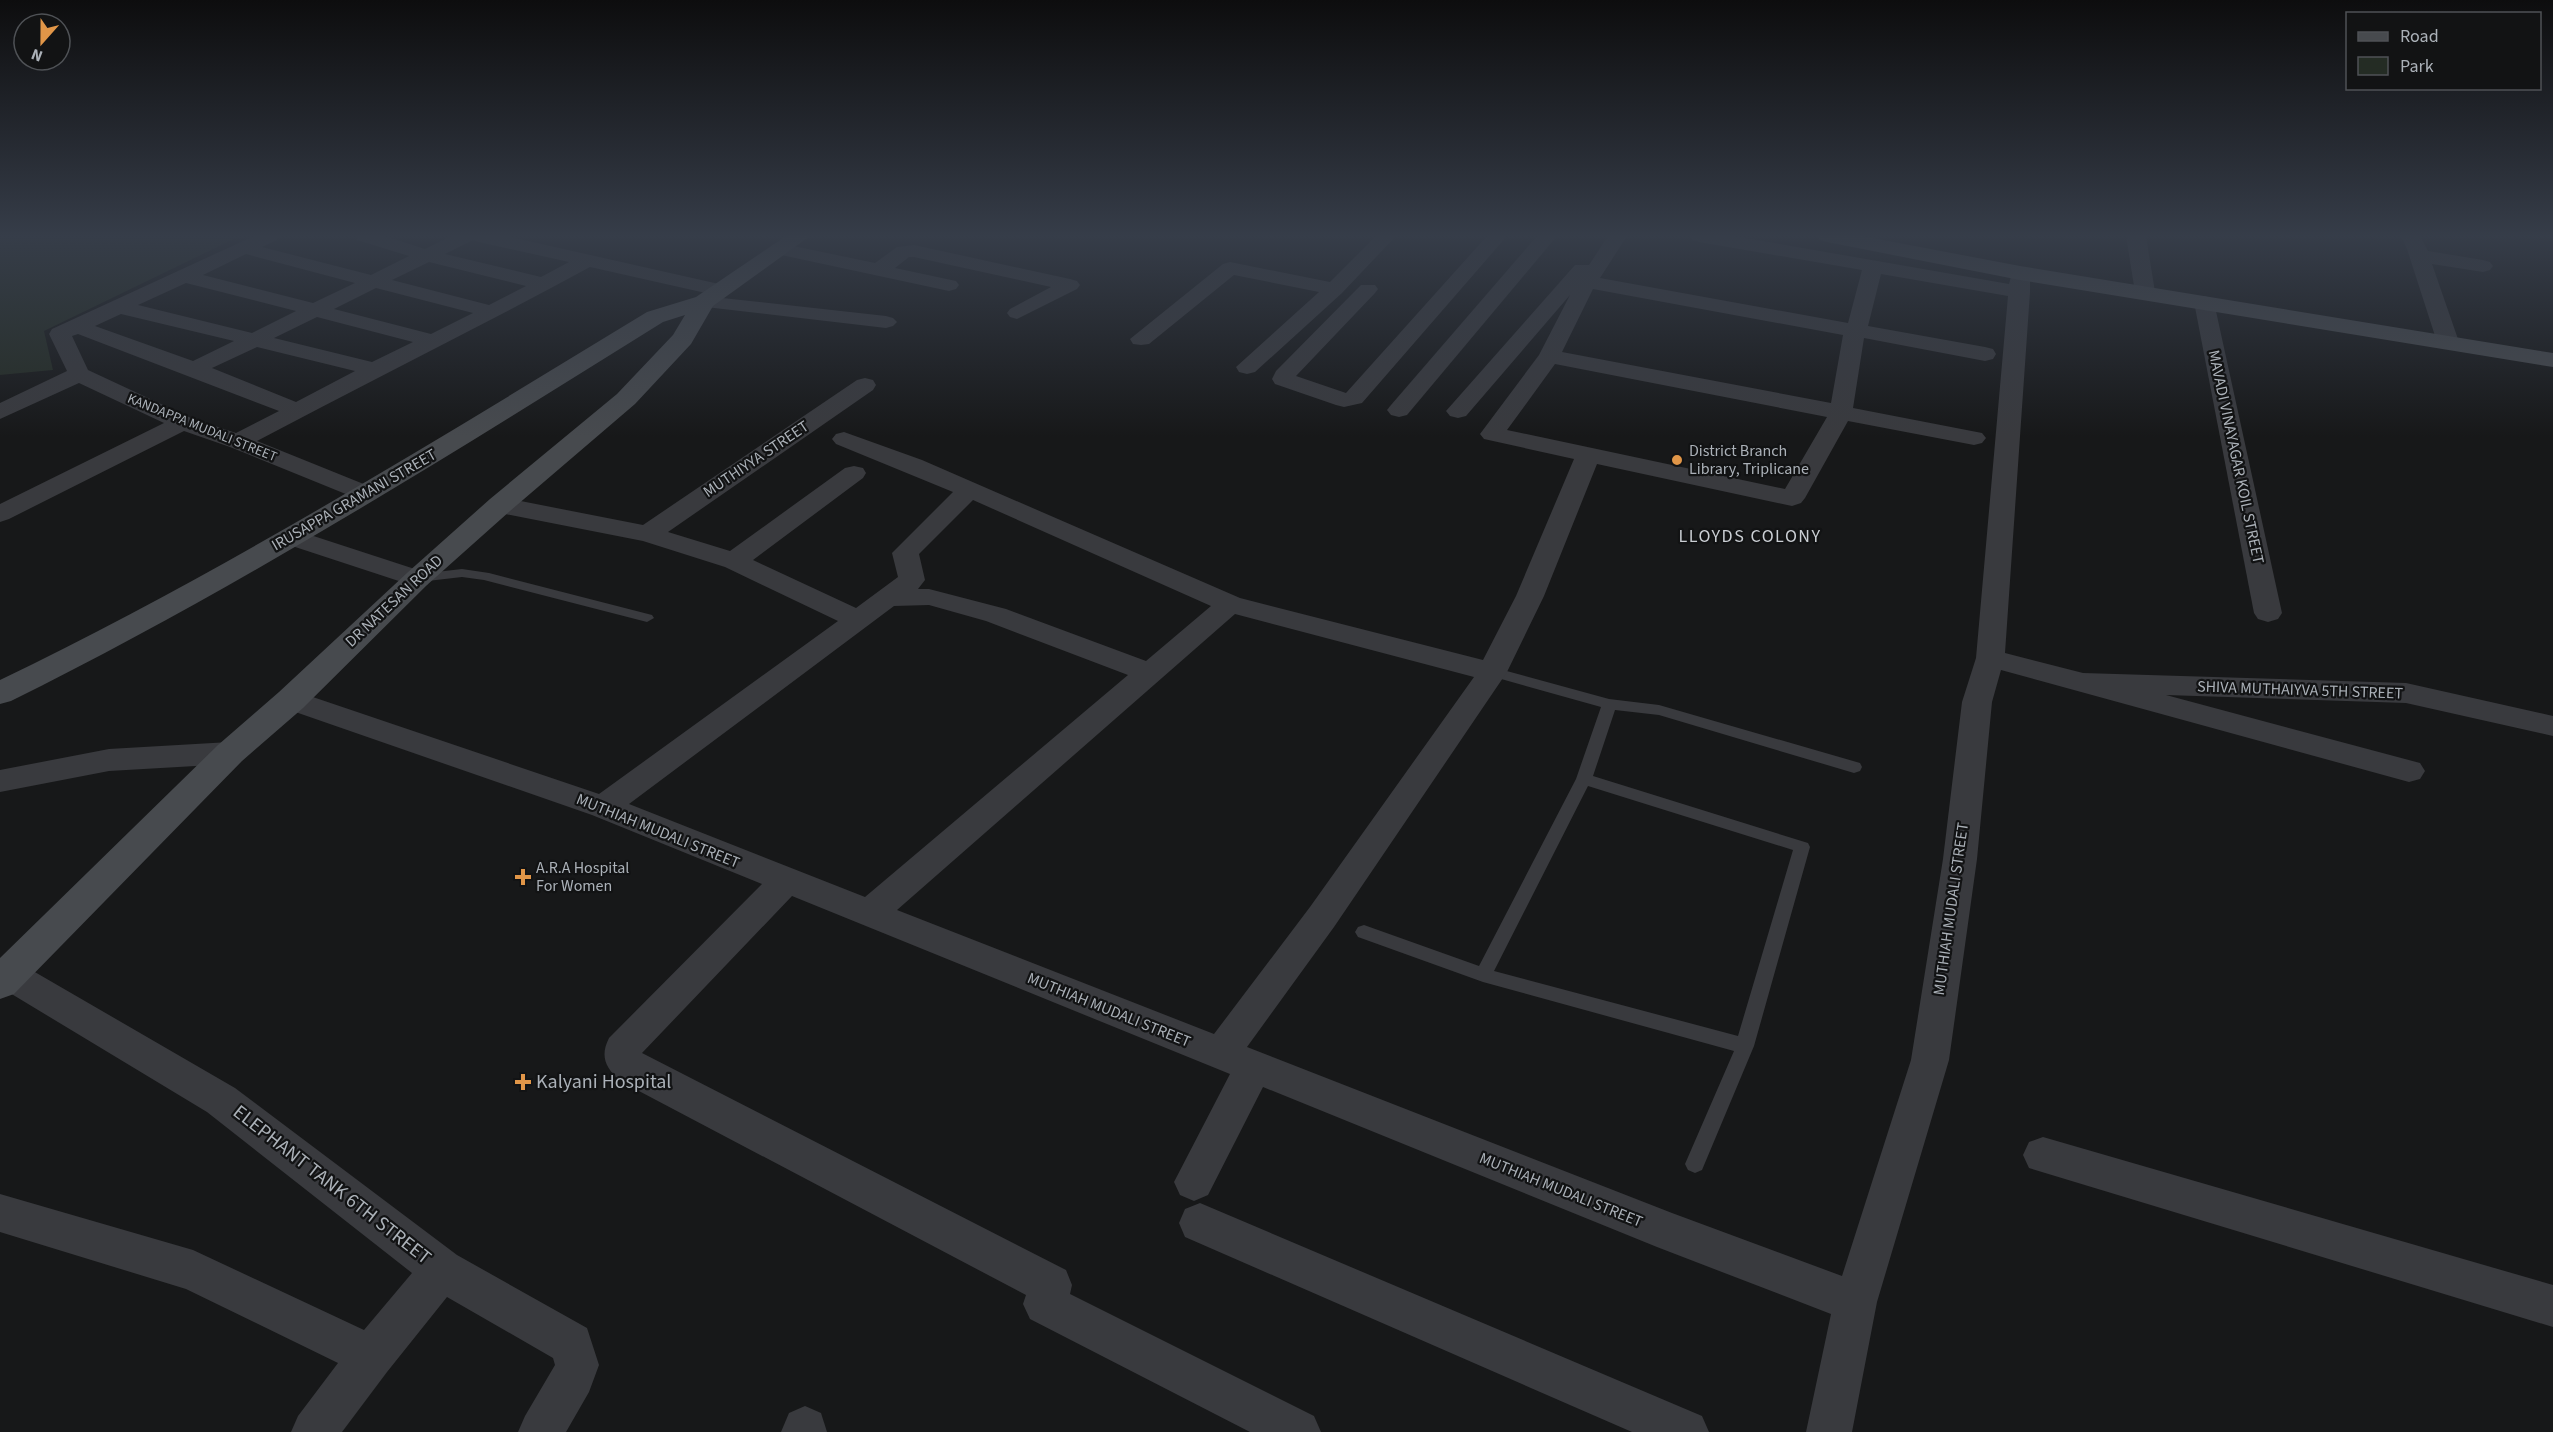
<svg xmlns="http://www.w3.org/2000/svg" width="2553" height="1432" font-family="'Source Sans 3',sans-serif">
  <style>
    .green { fill: #242c24 }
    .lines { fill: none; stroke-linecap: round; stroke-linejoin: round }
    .lane { fill: #393a3e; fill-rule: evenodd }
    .street { fill: #393a3e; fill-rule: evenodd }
    .secondary { fill: #474a4e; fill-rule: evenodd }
    .poi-dot { fill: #e19648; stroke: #121314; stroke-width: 2 }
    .labels { text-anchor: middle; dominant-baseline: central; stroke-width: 4.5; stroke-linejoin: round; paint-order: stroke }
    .far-street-label { font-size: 14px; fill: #abb1b8; stroke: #121314 }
    .poi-label { font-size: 16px; fill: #abb1b8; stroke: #121314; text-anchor: start }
    .street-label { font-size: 16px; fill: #abb1b8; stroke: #121314 }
    .neighbourhood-label { font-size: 18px; letter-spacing: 1.5px; fill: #cbcfd4; stroke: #121314 }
    .near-poi-label { font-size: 20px; fill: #abb1b8; stroke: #121314; text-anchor: start }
    .near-street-label { font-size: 20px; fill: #abb1b8; stroke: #121314 }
  </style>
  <rect width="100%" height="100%" fill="#171819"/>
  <path class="green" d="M 0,236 L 240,236 L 44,331 L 53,370 L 0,375 Z"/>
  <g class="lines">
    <g class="lane">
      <path d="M 462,569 L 489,573 L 652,615 L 654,618 L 647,622 L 484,580 L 462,577 L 419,582 L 412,578 L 419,574 Z"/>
      <path d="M 1492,667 L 1609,699 L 1659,705 L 1860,763 L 1862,767 L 1860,771 L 1854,773 L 1659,715 L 1615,710 L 1593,776 L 1808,843 L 1810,847 L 1754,1046 L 1702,1170 L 1695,1173 L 1688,1170 L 1685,1164 L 1734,1051 L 1483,982 L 1358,937 L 1355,932 L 1358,927 L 1364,925 L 1479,966 L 1576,779 L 1601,707 L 1487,675 L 1485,672 L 1487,669 ZM 1588,786 L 1793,850 L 1738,1036 L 1494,971 Z"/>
    </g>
    <g class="street">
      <path d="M 254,236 L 279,236 L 277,240 L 262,247 L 371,275 L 409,256 L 357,240 L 355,236 L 385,236 L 425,249 L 451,236 L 506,236 L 719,284 L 726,286 L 729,290 L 726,294 L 719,296 L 590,267 C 480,327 367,382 257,441 L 376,489 L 379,494 L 376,499 L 367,501 L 358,499 L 230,447 L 184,431 L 9,519 L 0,522 L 0,504 L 164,423 L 79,383 L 0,419 L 0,403 L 67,371 L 49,334 L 52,329 ZM 473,240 L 479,242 L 569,262 L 541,277 L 445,254 ZM 246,254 L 355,283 L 313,303 L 203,275 ZM 429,262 L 526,286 L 489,305 L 392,280 ZM 186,283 L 296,311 L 252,333 L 138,305 ZM 376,288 L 473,313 L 431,334 L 334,309 ZM 121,314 L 234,341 L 193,361 L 95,326 ZM 317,317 L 413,342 L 372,362 L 274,338 ZM 78,334 L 279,411 L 236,433 L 191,418 L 88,370 L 72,336 ZM 257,347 L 355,371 L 296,402 L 212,368 Z"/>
      <path d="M 1376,236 L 1396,236 L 1342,293 L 1255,372 L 1247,374 L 1239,372 L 1236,367 L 1319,292 L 1234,275 L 1149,344 L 1141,345 L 1133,344 L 1130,339 L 1223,264 L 1230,262 L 1330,282 Z"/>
      <path d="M 1487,236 L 1507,236 L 1362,403 L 1344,407 L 1336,405 L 1275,384 L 1272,379 L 1276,371 L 1361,285 L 1375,285 L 1378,289 L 1375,293 L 1296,376 L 1346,393 Z"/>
      <path d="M 1537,236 L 1557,236 L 1407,415 L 1399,417 L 1391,415 L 1387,410 L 1391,405 Z"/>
      <path d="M 1608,236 L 1627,236 L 1600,278 L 1848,323 L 1862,270 L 1699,242 L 1692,240 L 1690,236 L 1734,236 L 2009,284 L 2013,269 L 2027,269 L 2030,273 L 2030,292 L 2005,653 L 2083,673 L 2406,683 L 2553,716 L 2553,736 L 2406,703 L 2166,695 L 2420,763 L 2425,771 L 2420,779 L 2409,782 L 2001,670 L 1992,702 L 1977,859 L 1949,1060 L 1877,1302 L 1852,1432 L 1806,1432 L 1831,1314 L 1657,1247 L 1263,1087 L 1208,1195 L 1194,1201 L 1180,1195 L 1174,1182 L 1230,1074 L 792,896 L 642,1053 L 1066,1270 L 1072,1285 L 1070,1294 L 1314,1416 L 1321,1432 L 1250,1432 L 1030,1319 L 1023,1304 L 1026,1295 L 620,1081 C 605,1067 600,1056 609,1038 L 762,884 L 592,815 L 281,707 L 276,700 L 281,693 L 291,690 L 301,693 L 599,794 L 838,621 L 725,567 L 643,541 L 500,513 L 491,510 L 487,505 L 491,500 L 500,497 L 643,525 L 857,380 L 865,378 L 873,380 L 876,385 L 873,390 L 668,532 L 730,551 L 845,468 L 854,466 L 863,468 L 866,473 L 863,478 L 753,560 L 856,608 L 898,577 L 892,553 L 953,492 L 836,444 L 832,439 L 836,434 L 844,432 L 922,460 L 1240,598 L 1483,660 L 1516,596 L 1574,459 L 1484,439 L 1480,434 L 1539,355 L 1570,295 L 1466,416 L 1458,418 L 1450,416 L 1446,411 L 1575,265 L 1589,265 ZM 1881,274 L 2008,296 L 1976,658 L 1962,702 L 1943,859 L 1911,1060 L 1842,1276 L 1672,1213 L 1247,1047 L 1334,927 L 1507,672 L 1544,596 L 1597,464 L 1792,506 L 1801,503 L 1805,498 L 1848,421 L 1974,445 L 1982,443 L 1986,438 L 1982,433 L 1853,408 L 1864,338 L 1985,361 L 1993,359 L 1996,354 L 1993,349 L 1985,347 L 1868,326 ZM 1593,289 L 1843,335 L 1831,403 L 1562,352 ZM 1555,364 L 1827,417 L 1785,489 L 1507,430 ZM 973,500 L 1211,606 L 1146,661 L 1006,609 L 929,589 L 918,589 L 925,580 L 919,554 ZM 929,605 L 986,621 L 1128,675 L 865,897 L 629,804 L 894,606 ZM 1235,614 L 1474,677 L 1310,907 L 1214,1034 L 897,910 Z"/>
      <path d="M 2126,236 L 2146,236 L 2155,292 L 2152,296 L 2138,296 L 2135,292 Z"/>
      <path d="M 2401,236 L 2420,236 L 2428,251 L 2483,260 L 2490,262 L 2493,266 L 2490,270 L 2483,272 L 2432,264 L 2459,342 L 2456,347 L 2448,348 L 2440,347 L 2437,342 L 2407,249 Z"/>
      <path d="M 779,243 L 875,263 L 897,247 L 914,245 L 1070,279 L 1077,281 L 1080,285 L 1077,289 L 1017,319 L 1010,317 L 1007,313 L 1010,309 L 1051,287 L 914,257 L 909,257 L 895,268 L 956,281 L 959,285 L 956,289 L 949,291 L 772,253 L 769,249 L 772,245 Z"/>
      <path d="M 704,296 L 886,316 L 893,318 L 897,322 L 893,326 L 886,328 L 697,306 L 694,302 L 697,298 Z"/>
      <path d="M 2204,296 L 2211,298 L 2214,302 L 2282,613 L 2278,619 L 2268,622 L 2258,619 L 2254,613 L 2194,302 L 2197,298 Z"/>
      <path d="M 292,529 L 427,573 L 430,579 L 427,585 L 417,587 L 283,543 L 279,537 L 283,531 Z"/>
      <path d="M 230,742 L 241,745 L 245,753 L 241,761 L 230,764 L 109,771 L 0,792 L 0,770 L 109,749 Z"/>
      <path d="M 8,959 L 21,964 L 235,1088 L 457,1255 L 587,1328 L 599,1365 L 589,1392 L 566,1432 L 518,1432 L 525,1416 L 555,1365 L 553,1358 L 447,1297 L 387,1372 L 342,1432 L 291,1432 L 298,1416 L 338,1363 L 186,1289 L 0,1232 L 0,1194 L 193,1250 L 364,1330 L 412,1273 L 207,1112 L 0,987 L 0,962 Z"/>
      <path d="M 2043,1137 L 2553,1285 L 2553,1327 L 2029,1168 L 2023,1155 L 2029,1142 Z"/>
      <path d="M 1200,1203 L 1702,1416 L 1709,1432 L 1632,1432 L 1185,1237 L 1179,1223 L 1185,1209 Z"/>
      <path d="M 805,1406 L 821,1413 L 827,1432 L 781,1432 L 789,1413 Z"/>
    </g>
    <g class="secondary">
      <path d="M 786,236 L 810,236 L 713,306 L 691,344 L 635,404 L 510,511 L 427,585 L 303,708 L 242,761 L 14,994 L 0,999 L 0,958 L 218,745 L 279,692 L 407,573 L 490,499 L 617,394 L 673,335 L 685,315 L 663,322 C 450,455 237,589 11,701 L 0,704 L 0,680 C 224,572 435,441 647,312 L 696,297 Z"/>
      <path d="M 1817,236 L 1862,236 L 2020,266 L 2553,353 L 2553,367 L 2020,280 L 1827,242 L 1820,240 Z"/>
    </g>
  </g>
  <linearGradient id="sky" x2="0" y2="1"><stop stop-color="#0d0d0e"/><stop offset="0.54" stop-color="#363d49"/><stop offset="1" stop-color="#363d49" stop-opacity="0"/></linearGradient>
  <rect width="2553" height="437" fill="url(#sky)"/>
  <g class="poi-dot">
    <circle cx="1677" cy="460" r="6"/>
    <path d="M520 868h6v6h6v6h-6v6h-6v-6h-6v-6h6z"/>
    <path d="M520 1073h6v6h6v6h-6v6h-6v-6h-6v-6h6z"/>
  </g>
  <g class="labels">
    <g class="far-street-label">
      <text transform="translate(202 428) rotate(22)">KANDAPPA MUDALI STREET</text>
    </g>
    <g class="poi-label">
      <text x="1689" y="451">District Branch<tspan x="1689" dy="18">Library, Triplicane</tspan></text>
      <text x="536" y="868">A.R.A Hospital<tspan x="536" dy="18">For Women</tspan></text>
    </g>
    <g class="street-label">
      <text transform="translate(2236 457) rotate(78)">MAVADI VINAYAGAR KOIL STREET</text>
      <text transform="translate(756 459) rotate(-34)">MUTHIYYA STREET</text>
      <text transform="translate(354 500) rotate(-30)">IRUSAPPA GRAMANI STREET</text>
      <text transform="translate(394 601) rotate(-43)">DR NATESAN ROAD</text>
      <text transform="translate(2300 690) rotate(2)">SHIVA MUTHAIYVA 5TH STREET</text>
      <text transform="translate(658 831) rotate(22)">MUTHIAH MUDALI STREET</text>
      <text transform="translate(1951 909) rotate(-82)">MUTHIAH MUDALI STREET</text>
      <text transform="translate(1109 1010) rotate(22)">MUTHIAH MUDALI STREET</text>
      <text transform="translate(1561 1190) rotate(22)">MUTHIAH MUDALI STREET</text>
    </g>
    <g class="neighbourhood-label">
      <text x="1750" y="536">LLOYDS COLONY</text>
    </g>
    <g class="near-poi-label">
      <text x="536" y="1082">Kalyani Hospital</text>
    </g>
    <g class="near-street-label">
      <text transform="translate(332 1185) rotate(38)">ELEPHANT TANK 6TH STREET</text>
    </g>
  </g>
  <rect x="2346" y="12" width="195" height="78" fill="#121314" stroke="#4f5256" stroke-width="1.5"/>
  <rect x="2358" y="32" width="30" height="9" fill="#474a4e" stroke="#4f5256" stroke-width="1.5"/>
  <text x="2400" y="42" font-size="18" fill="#abb1b8">Road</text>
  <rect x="2358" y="57" width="30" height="18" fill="#242c24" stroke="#4f5256" stroke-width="1.5"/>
  <text x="2400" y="72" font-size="18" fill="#abb1b8">Park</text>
  <g transform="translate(42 42) rotate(201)"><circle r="28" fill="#121314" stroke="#4f5256" stroke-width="1.5"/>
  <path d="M0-4.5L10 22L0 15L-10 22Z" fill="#e19648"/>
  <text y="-9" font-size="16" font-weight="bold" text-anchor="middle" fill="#abb1b8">N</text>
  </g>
</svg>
